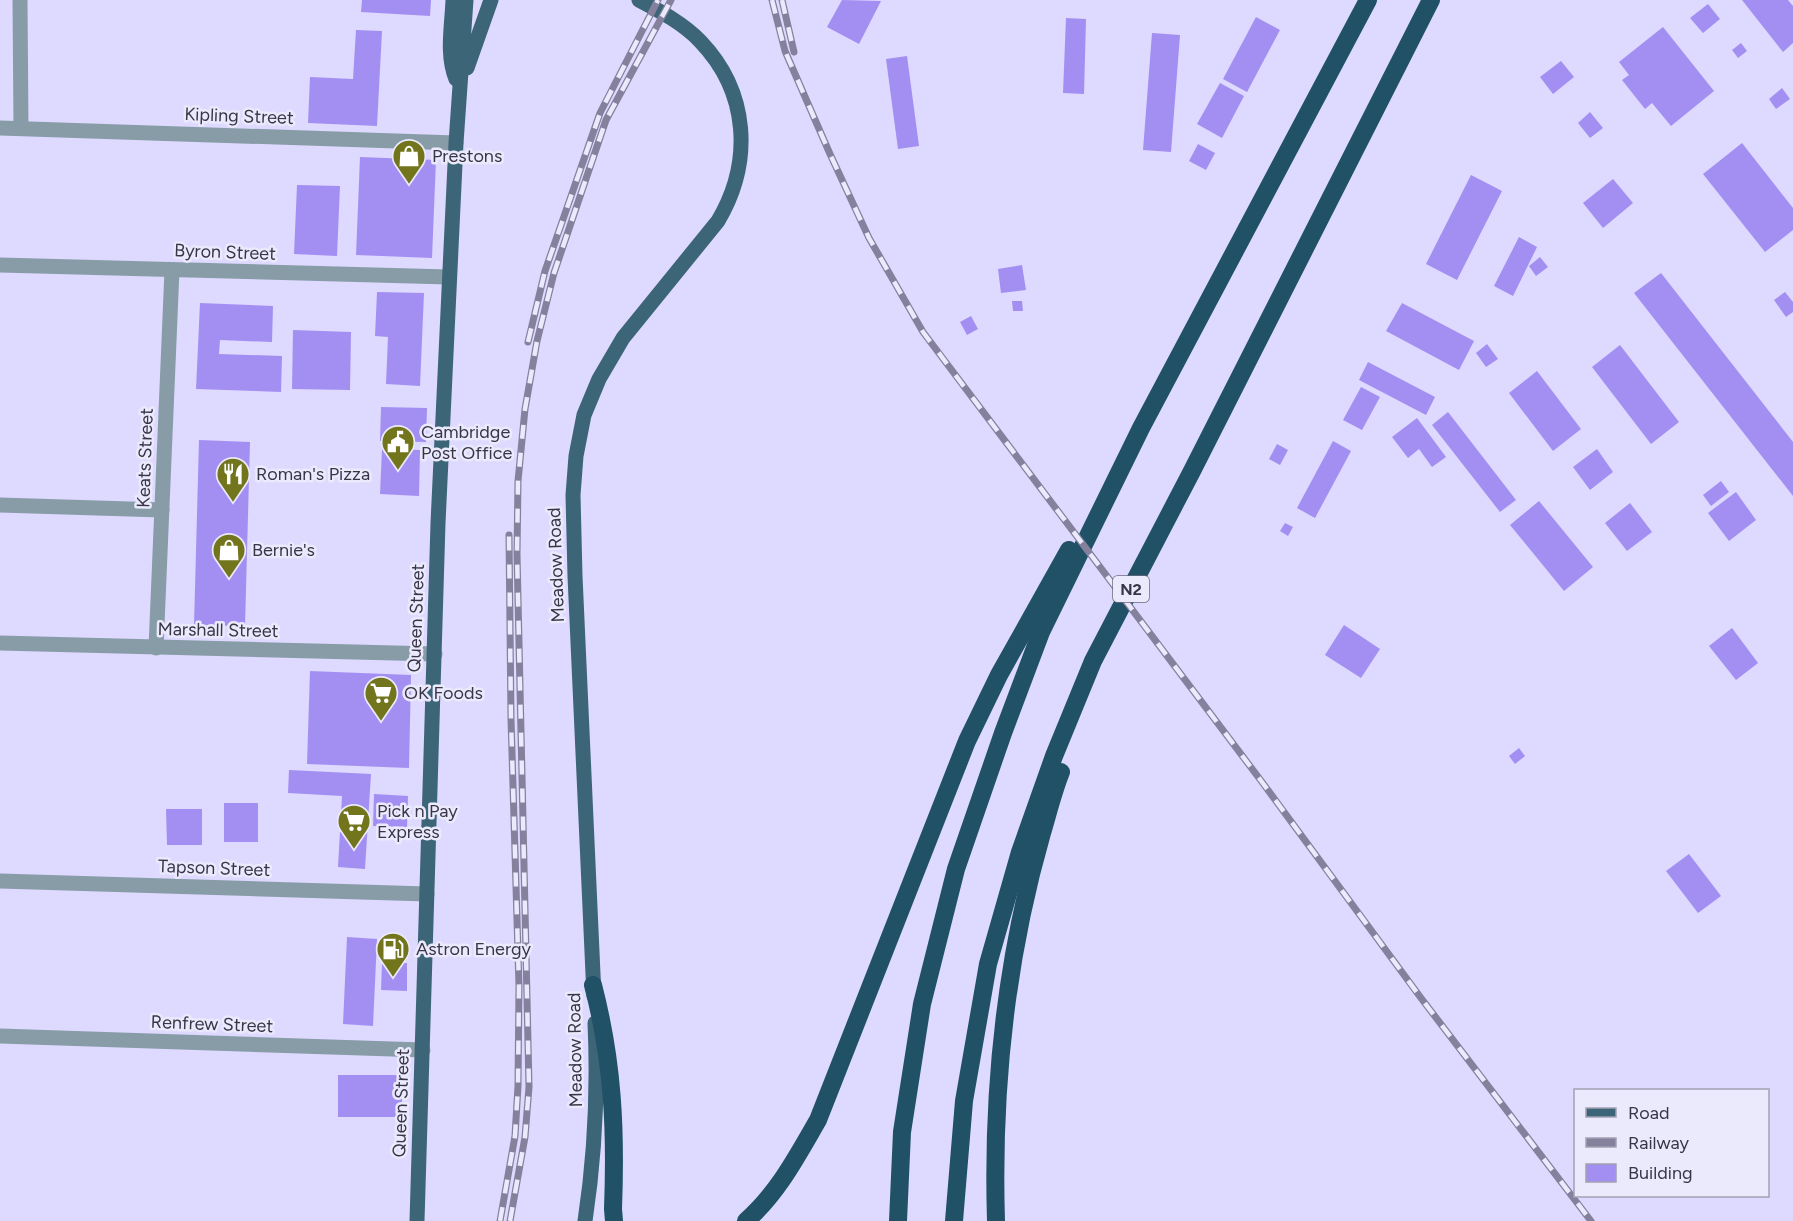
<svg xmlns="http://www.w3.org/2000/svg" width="1793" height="1221" font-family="Figtree,sans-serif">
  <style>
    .building { fill: #a38ff2 }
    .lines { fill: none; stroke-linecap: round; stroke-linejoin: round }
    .minor { stroke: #879ca7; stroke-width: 15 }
    .major { stroke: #3d6578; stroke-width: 15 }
    .highway { stroke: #205167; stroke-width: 18 }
    .rail-casing { stroke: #85819d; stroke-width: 7 }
    .rail { stroke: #ebe9fc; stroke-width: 4.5; stroke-dasharray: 14; stroke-linecap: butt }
    .labels { text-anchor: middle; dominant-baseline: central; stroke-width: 5; stroke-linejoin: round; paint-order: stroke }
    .shield { fill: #ebe9fc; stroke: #6e6b7d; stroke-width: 1.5 }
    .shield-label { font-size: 16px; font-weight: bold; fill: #383547 }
    .street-label { font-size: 18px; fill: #383547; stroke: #ebe9fc }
    .poi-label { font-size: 18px; fill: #383547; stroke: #ebe9fc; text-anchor: start }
  </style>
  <rect width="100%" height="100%" fill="#ded9ff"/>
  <g class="building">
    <path d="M 362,0 L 431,0 L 430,16 L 361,12 Z"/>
    <path d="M 842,0 L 881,1 L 859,44 L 827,27 Z"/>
    <path d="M 1742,0 L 1788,0 L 1793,6 L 1793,43 L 1783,52 Z"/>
    <path d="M 1708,4 L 1720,19 L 1703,33 L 1690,18 Z"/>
    <path d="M 1256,17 L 1280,30 L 1247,92 L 1223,79 Z"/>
    <path d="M 1066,18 L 1086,19 L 1084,94 L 1063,93 Z"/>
    <path d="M 1663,27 L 1714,91 L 1671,126 L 1652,103 L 1645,109 L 1622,80 L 1629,75 L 1619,62 Z"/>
    <path d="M 356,30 L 382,31 L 377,126 L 308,123 L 310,77 L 353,79 Z"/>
    <path d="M 1152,33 L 1180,35 L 1171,152 L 1143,150 Z"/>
    <path d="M 1741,43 L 1747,51 L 1738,58 L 1732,50 Z"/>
    <path d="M 907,56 L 919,146 L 898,149 L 886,59 Z"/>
    <path d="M 1561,61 L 1574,77 L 1553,94 L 1540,77 Z"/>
    <path d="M 1220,83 L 1244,96 L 1222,138 L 1197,124 Z"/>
    <path d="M 1782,88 L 1790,99 L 1776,109 L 1769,99 Z"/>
    <path d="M 1590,112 L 1603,128 L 1590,138 L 1578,123 Z"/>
    <path d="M 1742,143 L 1793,208 L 1793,230 L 1765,252 L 1703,174 Z"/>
    <path d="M 1198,144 L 1215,153 L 1206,170 L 1189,161 Z"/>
    <path d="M 360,157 L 436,160 L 432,258 L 356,255 Z"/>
    <path d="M 1471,175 L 1502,191 L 1457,280 L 1426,264 Z"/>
    <path d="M 1613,179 L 1633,203 L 1603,228 L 1583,203 Z"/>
    <path d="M 297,185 L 340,186 L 337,256 L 294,254 Z"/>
    <path d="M 1519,237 L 1537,247 L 1513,296 L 1494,286 Z"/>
    <path d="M 1540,257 L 1548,267 L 1536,276 L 1529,266 Z"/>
    <path d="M 1022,265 L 1026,290 L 1001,293 L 998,269 Z"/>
    <path d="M 1661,273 L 1793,442 L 1793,496 L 1634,293 Z"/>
    <path d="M 377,292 L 424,293 L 420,386 L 386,384 L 388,337 L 375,336 Z"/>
    <path d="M 1785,292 L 1793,302 L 1793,312 L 1786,317 L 1774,300 Z"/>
    <path d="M 1012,301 L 1022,301 L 1023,311 L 1013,311 Z"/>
    <path d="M 200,303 L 273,306 L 272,342 L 220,340 L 219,354 L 282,356 L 281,392 L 196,389 Z"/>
    <path d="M 1402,303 L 1474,341 L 1459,370 L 1386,331 Z"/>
    <path d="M 971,316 L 978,329 L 967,335 L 960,322 Z"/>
    <path d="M 293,330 L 351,332 L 350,390 L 292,389 Z"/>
    <path d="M 1487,344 L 1498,359 L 1486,367 L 1476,353 Z"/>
    <path d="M 1620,345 L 1679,422 L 1651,444 L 1592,367 Z"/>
    <path d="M 1368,362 L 1435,397 L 1426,415 L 1359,380 Z"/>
    <path d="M 1537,371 L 1581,429 L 1553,451 L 1509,393 Z"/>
    <path d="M 1361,387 L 1380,397 L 1362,430 L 1343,420 Z"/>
    <path d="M 381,407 L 427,408 L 426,442 L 380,441 Z"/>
    <path d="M 1448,412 L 1516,500 L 1500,512 L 1432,425 Z"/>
    <path d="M 1417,418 L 1446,457 L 1432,467 L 1419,449 L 1408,458 L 1392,437 Z"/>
    <path d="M 199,440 L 250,442 L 245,626 L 194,625 Z"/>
    <path d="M 1333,441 L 1351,451 L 1315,518 L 1297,508 Z"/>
    <path d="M 1277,444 L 1288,450 L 1280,465 L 1269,459 Z"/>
    <path d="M 382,449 L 420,450 L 419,496 L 380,494 Z"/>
    <path d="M 1597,449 L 1613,472 L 1590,490 L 1573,467 Z"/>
    <path d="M 1721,481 L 1729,492 L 1711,506 L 1703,495 Z"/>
    <path d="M 1736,492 L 1756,520 L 1729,541 L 1708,513 Z"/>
    <path d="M 1539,501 L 1593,567 L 1564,591 L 1510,525 Z"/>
    <path d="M 1630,503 L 1652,532 L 1627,551 L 1605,523 Z"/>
    <path d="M 1285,523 L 1293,527 L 1288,536 L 1280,531 Z"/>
    <path d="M 1344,625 L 1380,649 L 1361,678 L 1325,655 Z"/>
    <path d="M 1732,628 L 1758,663 L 1736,680 L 1709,646 Z"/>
    <path d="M 310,671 L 411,675 L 409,768 L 307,764 Z"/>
    <path d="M 1519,748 L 1525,756 L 1515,764 L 1509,756 Z"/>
    <path d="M 289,770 L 371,774 L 365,869 L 338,867 L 342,796 L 288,793 Z"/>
    <path d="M 374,794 L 408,796 L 407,827 L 373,826 Z"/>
    <rect x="224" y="803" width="34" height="39"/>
    <path d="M 166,809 L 202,809 L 202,845 L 167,845 Z"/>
    <path d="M 1689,854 L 1721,896 L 1698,913 L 1666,871 Z"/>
    <path d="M 347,937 L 377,939 L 373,1026 L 343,1024 Z"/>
    <path d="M 382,963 L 407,963 L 407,991 L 381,990 Z"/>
    <rect x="338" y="1075" width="64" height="42"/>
  </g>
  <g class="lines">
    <g class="minor">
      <path d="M 20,0 L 21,128"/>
      <path d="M 0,128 L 456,143"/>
      <path d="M 0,265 L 449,277"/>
      <path d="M 0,505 L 162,510"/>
      <path d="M 0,643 L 435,654"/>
      <path d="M 156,648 L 172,270"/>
      <path d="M 0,881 L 427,894"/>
      <path d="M 0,1036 L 423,1050"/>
    </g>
    <g class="major">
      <path d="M 453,0 C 452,26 446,55 456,79"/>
      <path d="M 467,68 L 491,0"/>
      <path d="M 594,996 L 575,576 L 573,495 L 576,456 L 584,415 L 599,379 L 623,338 L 718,221 C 753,162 749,92 700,41 C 684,24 660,11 639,0"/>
      <path d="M 417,1221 L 438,523 L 456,143 L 466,0"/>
      <path d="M 585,1221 C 595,1155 598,1089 595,1023"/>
    </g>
    <g class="highway">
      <path d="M 593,985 C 613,1062 616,1129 613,1209 L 614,1221"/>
      <path d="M 746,1221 C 778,1193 797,1156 818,1120 L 967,741 L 999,675 L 1069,550"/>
      <path d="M 898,1221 L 902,1132 L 922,1004 L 956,869 L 1003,733 L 1041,632 L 1141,428 L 1368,0"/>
      <path d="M 954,1221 L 964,1101 L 988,964 L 1020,852 L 1054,756 L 1093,661 L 1192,471 L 1431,0"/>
      <path d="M 996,1221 C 992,1092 1006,958 1042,833 C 1048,813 1053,792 1061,772"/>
    </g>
    <g class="rail-casing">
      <g id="rail">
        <path d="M 772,0 L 785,51 L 830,154 L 869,238 L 923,332 L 1262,782 L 1421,998 L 1591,1221"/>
        <path d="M 782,0 L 794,52"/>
        <path d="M 528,342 L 545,271 L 600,113 L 658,0"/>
        <path d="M 500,1221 L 515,1136 L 518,1086 L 519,986 L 511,719 L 509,535"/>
        <path d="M 510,1221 L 525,1137 L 529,1087 L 517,554 L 518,481 L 525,409 L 537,341 L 554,273 L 606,120 L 671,0"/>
      </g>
    </g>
    <use href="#rail" class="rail"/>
  </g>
  <defs>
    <g id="shop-pin" transform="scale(1.725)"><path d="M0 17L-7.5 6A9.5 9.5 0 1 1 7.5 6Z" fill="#72751c" stroke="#ebe9fc"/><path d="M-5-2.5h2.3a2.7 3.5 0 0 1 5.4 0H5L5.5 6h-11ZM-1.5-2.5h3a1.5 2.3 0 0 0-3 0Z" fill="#fff"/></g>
    <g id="civic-pin" transform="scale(1.725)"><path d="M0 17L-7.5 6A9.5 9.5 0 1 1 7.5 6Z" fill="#72751c" stroke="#ebe9fc"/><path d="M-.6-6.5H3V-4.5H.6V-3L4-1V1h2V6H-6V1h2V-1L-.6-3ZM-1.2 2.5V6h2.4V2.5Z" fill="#fff"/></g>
    <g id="restaurant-pin" transform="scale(1.725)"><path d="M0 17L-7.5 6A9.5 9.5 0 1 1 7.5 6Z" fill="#72751c" stroke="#ebe9fc"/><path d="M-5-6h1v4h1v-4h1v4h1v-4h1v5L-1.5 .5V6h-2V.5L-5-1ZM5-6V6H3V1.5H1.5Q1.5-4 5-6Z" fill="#fff"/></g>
    <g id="supermarket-pin" transform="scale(1.725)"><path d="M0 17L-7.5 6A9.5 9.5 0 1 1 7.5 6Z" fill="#72751c" stroke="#ebe9fc"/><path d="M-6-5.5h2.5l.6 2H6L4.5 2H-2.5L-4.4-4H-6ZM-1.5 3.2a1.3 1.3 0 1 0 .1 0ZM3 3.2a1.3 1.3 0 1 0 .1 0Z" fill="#fff"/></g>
    <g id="fuel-pin" transform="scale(1.725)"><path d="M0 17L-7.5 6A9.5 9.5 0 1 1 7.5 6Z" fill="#72751c" stroke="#ebe9fc"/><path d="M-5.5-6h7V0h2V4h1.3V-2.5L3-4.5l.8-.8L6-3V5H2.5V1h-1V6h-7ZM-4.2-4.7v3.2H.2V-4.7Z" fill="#fff"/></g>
  </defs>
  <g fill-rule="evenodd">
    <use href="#shop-pin" x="409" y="156"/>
    <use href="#civic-pin" x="398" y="442"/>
    <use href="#restaurant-pin" x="233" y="474"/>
    <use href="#shop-pin" x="229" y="550"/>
    <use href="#supermarket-pin" x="381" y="693"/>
    <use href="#supermarket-pin" x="354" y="821"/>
    <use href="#fuel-pin" x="393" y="949"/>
  </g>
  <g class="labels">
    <rect class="shield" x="1113" y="576" width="36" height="26" rx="4.5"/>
    <g class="shield-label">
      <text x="1131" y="589">N2</text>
    </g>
    <g class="street-label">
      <text transform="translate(239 116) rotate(2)">Kipling Street</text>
      <text transform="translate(225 252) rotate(2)">Byron Street</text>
      <text transform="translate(145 458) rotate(-88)">Keats Street</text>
      <text transform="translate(556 565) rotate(-92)">Meadow Road</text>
      <text transform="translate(416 618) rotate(-88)">Queen Street</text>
      <text transform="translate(218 630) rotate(1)">Marshall Street</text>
      <text transform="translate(214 868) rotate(2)">Tapson Street</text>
      <text transform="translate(212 1024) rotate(2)">Renfrew Street</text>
      <text transform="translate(575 1050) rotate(-91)">Meadow Road</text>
      <text transform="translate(401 1103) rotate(-88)">Queen Street</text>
    </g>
    <g class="poi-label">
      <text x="432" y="156">Prestons</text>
      <text x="421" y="432">Cambridge<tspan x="421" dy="21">Post Office</tspan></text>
      <text x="256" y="474">Roman's Pizza</text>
      <text x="252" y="550">Bernie's</text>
      <text x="404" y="693">OK Foods</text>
      <text x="377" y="811">Pick n Pay<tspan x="377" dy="21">Express</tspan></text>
      <text x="416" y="949">Astron Energy</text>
    </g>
  </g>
  <rect x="1574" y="1089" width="195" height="108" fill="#ebe9fc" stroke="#a3a1b4" stroke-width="1.5"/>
  <rect x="1586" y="1108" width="30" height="9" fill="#3d6578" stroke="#a3a1b4" stroke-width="1.5"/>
  <text x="1628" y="1119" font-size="18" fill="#383547">Road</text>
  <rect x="1586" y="1138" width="30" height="9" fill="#85819d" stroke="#a3a1b4" stroke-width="1.5"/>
  <text x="1628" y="1149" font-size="18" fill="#383547">Railway</text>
  <rect x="1586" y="1164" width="30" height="18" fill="#a38ff2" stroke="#a3a1b4" stroke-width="1.5"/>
  <text x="1628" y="1179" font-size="18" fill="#383547">Building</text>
</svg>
